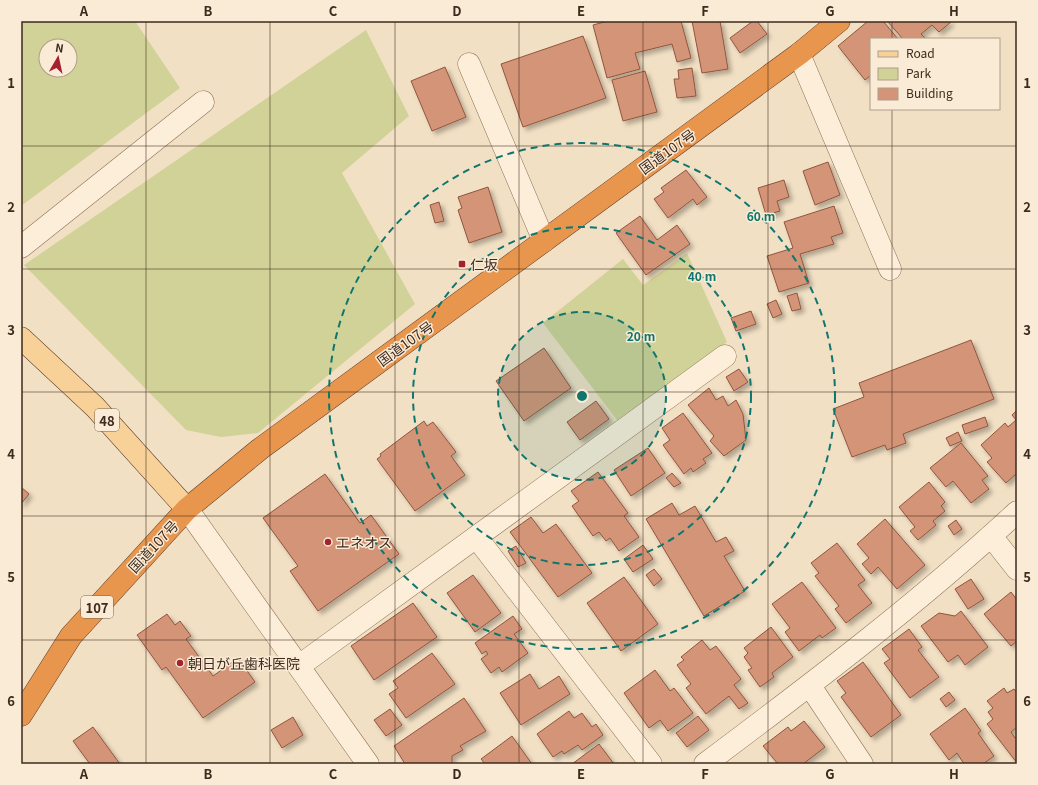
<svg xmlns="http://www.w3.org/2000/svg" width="1038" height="785" font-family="Georgia,'Noto Sans JP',serif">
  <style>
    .green { fill: #d1d297; fill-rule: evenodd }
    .building { fill: #d49477; stroke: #91553c; filter: url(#shadow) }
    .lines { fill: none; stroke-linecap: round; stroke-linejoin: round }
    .minor-casing { stroke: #8f7058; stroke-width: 23 }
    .major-casing { stroke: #5d3e2d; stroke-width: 23 }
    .highway-casing { stroke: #5d3e2d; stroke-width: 23 }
    .minor { stroke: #fceed9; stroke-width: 22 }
    .major { stroke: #f8d199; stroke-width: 22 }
    .highway { stroke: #e8954e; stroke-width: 22 }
    .grid { fill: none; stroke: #3e2a1e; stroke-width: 1; stroke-opacity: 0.55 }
    .ring { fill: none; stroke: #0f766e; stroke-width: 2; stroke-dasharray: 7 5 }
    .poi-dot { fill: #a42230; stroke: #f9ebd5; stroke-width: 1.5 }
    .labels { text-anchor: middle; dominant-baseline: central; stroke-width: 3; stroke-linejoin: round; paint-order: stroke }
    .shield { fill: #f9ebd5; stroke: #766455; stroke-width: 1 }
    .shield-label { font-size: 13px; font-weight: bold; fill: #3e2a1e }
    .street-label { font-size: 14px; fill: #3e2a1e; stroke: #f9ebd5 }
    .poi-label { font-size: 14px; fill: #3e2a1e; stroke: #f9ebd5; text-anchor: start }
    .centre { fill: #0f766e; stroke: #f9ebd5; stroke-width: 2 }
    .ring-label { font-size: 12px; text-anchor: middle; font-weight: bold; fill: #0f766e; stroke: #f9ebd5; stroke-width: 3; stroke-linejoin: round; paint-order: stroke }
    .neatline { fill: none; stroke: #3e2a1e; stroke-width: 1.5 }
    .grid-label { font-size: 13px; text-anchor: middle; font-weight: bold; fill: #3e2a1e }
  </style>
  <defs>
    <filter id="shadow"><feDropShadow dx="3.5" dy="3.5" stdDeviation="2" flood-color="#0004"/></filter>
  </defs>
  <rect width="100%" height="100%" fill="#f2e0c4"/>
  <g class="green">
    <path d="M 21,21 L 135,21 L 180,88 L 21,206 ZM 46,46 L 70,46 L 70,70 L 46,70 Z"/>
    <path d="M 366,30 L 409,116 L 342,173 L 415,304 L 258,433 L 221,437 L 186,430 L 24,265 Z"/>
    <path d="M 687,253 L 727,342 L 617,420 L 543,323 L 623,259 L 643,285 Z"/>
  </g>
  <g class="building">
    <path d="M 608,21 L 681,21 L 691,58 L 677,62 L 672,44 L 635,53 L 640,69 L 607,78 L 593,25 Z"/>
    <path d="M 692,21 L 720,21 L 728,69 L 702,73 Z"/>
    <path d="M 753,21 L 757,21 L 767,34 L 740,53 L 730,38 Z"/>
    <path d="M 868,21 L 883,21 L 898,39 L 871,39 L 871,75 L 865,80 L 838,46 Z"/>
    <path d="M 887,21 L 950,21 L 951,22 L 939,32 L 932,25 L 921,34 L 926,39 L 903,39 Z"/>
    <path d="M 583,36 L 606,98 L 523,127 L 501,64 Z"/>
    <path d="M 445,67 L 466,117 L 432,131 L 411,81 Z"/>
    <path d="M 692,68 L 696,96 L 677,98 L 674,79 L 679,79 L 678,70 Z"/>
    <path d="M 645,71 L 657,112 L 623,121 L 612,80 Z"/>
    <path d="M 828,162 L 840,195 L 815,205 L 803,171 Z"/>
    <path d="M 686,170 L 707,197 L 697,205 L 693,199 L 668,218 L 654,199 L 664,192 L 661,188 Z"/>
    <path d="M 784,180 L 789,197 L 777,201 L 780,211 L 766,215 L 758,188 Z"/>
    <path d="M 488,187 L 502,232 L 469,243 L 458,210 L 462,208 L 458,197 Z"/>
    <path d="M 439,202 L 444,221 L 435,223 L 430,205 Z"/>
    <path d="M 834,206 L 843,233 L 831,237 L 834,244 L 800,254 L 809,283 L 779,292 L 767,256 L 793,248 L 784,222 Z"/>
    <path d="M 640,216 L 657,240 L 677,225 L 690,244 L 646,275 L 616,233 Z"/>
    <path d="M 797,293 L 801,309 L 792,311 L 787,296 Z"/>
    <path d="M 776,300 L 782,314 L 773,318 L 767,304 Z"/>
    <path d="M 751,311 L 756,324 L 736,331 L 731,318 Z"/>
    <path d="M 971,340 L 994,399 L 903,434 L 906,443 L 887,450 L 885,445 L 852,457 L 833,409 L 864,397 L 859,383 Z"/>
    <path d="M 544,348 L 571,388 L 524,421 L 496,381 Z"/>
    <path d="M 739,369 L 748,382 L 734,391 L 726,377 Z"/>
    <path d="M 709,388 L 716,400 L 723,396 L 728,406 L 736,400 L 743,414 L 746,440 L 724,456 L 710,441 L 714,436 L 688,405 Z"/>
    <path d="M 596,401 L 609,419 L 580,440 L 567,422 Z"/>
    <path d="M 1017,410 L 1017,473 L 1006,483 L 987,462 L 992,458 L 981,445 L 1005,423 L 1008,427 L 1016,420 L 1012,415 Z"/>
    <path d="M 683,413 L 712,453 L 703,459 L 706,463 L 693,472 L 691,468 L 684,474 L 663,445 L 670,440 L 662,428 Z"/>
    <path d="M 985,417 L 988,426 L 965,434 L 962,425 Z"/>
    <path d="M 424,421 L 427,426 L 433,422 L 456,452 L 451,456 L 465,475 L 415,511 L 377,459 L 381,456 L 380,454 Z"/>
    <path d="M 958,432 L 962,441 L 950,446 L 946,438 Z"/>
    <path d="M 961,443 L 988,476 L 982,480 L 989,489 L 971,503 L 953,481 L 946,487 L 930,468 Z"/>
    <path d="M 648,448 L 665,473 L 631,496 L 614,470 Z"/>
    <path d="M 598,472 L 628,513 L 624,516 L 639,537 L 619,551 L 610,538 L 606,541 L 599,532 L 593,536 L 572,506 L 579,501 L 571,491 Z"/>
    <path d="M 672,473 L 681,483 L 674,487 L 666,478 Z"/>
    <path d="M 325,474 L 360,523 L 371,515 L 399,554 L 318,611 L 290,571 L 298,566 L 263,518 Z"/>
    <path d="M 929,482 L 945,502 L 941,506 L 945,511 L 933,521 L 936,525 L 918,540 L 910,531 L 915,527 L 899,507 Z"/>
    <path d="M 21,487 L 29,494 L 21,504 Z"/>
    <path d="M 672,503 L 679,515 L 695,506 L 716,542 L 726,537 L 734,551 L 724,556 L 745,591 L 704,616 L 646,519 Z"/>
    <path d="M 531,517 L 543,533 L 556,524 L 592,573 L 558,597 L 510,532 Z"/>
    <path d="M 885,519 L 925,565 L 897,589 L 878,567 L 871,574 L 862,564 L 869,558 L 857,544 Z"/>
    <path d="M 956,520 L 962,529 L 954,535 L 948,526 Z"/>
    <path d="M 837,543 L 865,580 L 858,585 L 872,603 L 846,623 L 835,609 L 839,606 L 815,576 L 819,573 L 811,563 Z"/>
    <path d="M 643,545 L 653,559 L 633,572 L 624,559 Z"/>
    <path d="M 516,546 L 526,563 L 518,567 L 508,551 Z"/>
    <path d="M 654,569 L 662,579 L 654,586 L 646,575 Z"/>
    <path d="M 473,575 L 501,613 L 475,632 L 447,593 Z"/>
    <path d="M 624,577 L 658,624 L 621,651 L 587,603 Z"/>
    <path d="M 971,579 L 984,599 L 968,609 L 955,589 Z"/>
    <path d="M 802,582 L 836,628 L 822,638 L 820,635 L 799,651 L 785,632 L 790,628 L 772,604 Z"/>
    <path d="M 1011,592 L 1017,600 L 1017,641 L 1011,646 L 984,614 Z"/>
    <path d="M 413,603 L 437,637 L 374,680 L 351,646 Z"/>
    <path d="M 961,611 L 988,647 L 965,665 L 958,655 L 948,662 L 921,626 L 939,613 L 955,616 Z"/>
    <path d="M 167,614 L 175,625 L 180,621 L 191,636 L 186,639 L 213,676 L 238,658 L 255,682 L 203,718 L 166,667 L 162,670 L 137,635 Z"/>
    <path d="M 513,616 L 522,629 L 514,634 L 528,653 L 502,672 L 499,667 L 491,673 L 481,659 L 488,654 L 486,651 L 482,654 L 475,643 Z"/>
    <path d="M 771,627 L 793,657 L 772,673 L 774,677 L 760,687 L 748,670 L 752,668 L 744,657 L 748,653 L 744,648 Z"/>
    <path d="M 909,629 L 922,647 L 918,650 L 939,677 L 910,698 L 884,663 L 890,659 L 882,649 Z"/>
    <path d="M 702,640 L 710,650 L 716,646 L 741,679 L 734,685 L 748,703 L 739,709 L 729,696 L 706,714 L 686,688 L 691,684 L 677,665 L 684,660 L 681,657 Z"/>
    <path d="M 432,653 L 455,684 L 406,718 L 389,694 L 398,688 L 393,681 Z"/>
    <path d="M 863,662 L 901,715 L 871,737 L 841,697 L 846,693 L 837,681 Z"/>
    <path d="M 655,670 L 670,691 L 674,688 L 693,713 L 668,731 L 660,720 L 649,728 L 624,693 Z"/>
    <path d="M 530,674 L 539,689 L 559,676 L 570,694 L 521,725 L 500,693 Z"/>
    <path d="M 1004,688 L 1007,693 L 1014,689 L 1017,693 L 1017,727 L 1011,732 L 1015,738 L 1017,736 L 1017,763 L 987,724 L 993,719 L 988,712 L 993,708 L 987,701 Z"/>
    <path d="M 949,692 L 955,700 L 946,707 L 940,699 Z"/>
    <path d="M 464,698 L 486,731 L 460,746 L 463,750 L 452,756 L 452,764 L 405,764 L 394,746 Z"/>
    <path d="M 965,708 L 981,731 L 978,733 L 994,756 L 983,764 L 964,764 L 957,753 L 949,760 L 930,734 Z"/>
    <path d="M 390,709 L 402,725 L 386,736 L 374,720 Z"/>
    <path d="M 569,711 L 574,718 L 582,713 L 592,727 L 596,724 L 603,735 L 582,750 L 578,745 L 564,754 L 562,751 L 553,757 L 537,734 Z"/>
    <path d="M 698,716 L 709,730 L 687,747 L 676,733 Z"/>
    <path d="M 293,717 L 303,735 L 282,748 L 271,730 Z"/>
    <path d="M 804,721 L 825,747 L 803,764 L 778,764 L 763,746 L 788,727 L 791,731 Z"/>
    <path d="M 93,727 L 120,764 L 90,764 L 73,741 Z"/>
    <path d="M 512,736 L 532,764 L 485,764 L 481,759 Z"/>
    <path d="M 599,744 L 614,764 L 572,764 Z"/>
  </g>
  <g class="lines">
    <g class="minor-casing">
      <g id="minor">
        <path d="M 799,54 L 890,269"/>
        <path d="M 469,64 L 544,241"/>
        <path d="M 21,247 L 203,102"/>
        <path d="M 187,509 L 368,764"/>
        <path d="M 991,536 L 1017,569"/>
        <path d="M 477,538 L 651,764"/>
        <path d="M 299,666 L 725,356"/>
        <path d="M 810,686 L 862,764"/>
        <path d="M 705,764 C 812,684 919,603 1017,512"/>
      </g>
    </g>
    <g class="major-casing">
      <path id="major" d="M 21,338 L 95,407 L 187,509"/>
    </g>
    <g class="highway-casing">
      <path id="highway" d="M 21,715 L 71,636 L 187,509 L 260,449 L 799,54 L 839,21"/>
    </g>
    <use href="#minor" class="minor"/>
    <use href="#major" class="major"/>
    <use href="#highway" class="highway"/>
  </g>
  <path class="grid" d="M 146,21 L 146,764M 270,21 L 270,764M 395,21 L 395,764M 519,21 L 519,764M 643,21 L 643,764M 768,21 L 768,764M 892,21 L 892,39M 892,109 L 892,764M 21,146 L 1017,146M 21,269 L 1017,269M 21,392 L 1017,392M 21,516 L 1017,516M 21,640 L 1017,640"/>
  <circle cx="582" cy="396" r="84" fill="#0f766e" fill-opacity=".12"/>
  <g class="ring">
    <circle cx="582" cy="396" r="84"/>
    <circle cx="582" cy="396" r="169"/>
    <circle cx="582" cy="396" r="253"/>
  </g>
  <g class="poi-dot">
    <rect x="458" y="260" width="8" height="8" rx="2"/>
    <circle cx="328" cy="542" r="4"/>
    <circle cx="180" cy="663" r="4"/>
  </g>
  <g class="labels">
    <g class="shield">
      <rect x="95" y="409" width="24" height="22" rx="3"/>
      <rect x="81" y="596" width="32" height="22" rx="3"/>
    </g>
    <g class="shield-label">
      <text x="107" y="420">48</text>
      <text x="97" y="607">107</text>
    </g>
    <g class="street-label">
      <text transform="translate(667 151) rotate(-36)">国道107号</text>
      <text transform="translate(405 343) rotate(-36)">国道107号</text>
      <text transform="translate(153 546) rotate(-47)">国道107号</text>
    </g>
    <g class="poi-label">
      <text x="470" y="264">仁坂</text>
      <text x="336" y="542">エネオス</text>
      <text x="188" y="663">朝日が丘歯科医院</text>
    </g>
  </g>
  <circle cx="582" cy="396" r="6" class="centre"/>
  <g class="ring-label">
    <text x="761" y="221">60 m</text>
    <text x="702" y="281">40 m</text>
    <text x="641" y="341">20 m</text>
  </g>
  <rect width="1038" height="785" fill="none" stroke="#f9ebd5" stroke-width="44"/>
  <rect x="870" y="38" width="130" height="72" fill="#f9ebd5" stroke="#ae9e8c"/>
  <rect x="878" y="51" width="20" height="6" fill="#f8d199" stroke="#ae9e8c"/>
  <text x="906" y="58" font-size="12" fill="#3e2a1e">Road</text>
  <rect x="878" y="68" width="20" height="12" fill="#d1d297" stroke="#ae9e8c"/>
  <text x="906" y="78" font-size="12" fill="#3e2a1e">Park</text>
  <rect x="878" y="88" width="20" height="12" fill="#d49477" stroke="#ae9e8c"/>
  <text x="906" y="98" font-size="12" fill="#3e2a1e">Building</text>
  <g transform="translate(58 58) rotate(9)"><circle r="19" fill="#f9ebd5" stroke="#ae9e8c"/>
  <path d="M0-3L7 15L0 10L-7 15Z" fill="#a42230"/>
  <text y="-6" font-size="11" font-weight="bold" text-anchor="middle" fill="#3e2a1e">N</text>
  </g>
  <rect x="22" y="22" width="994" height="741" class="neatline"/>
  <g class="grid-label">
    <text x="84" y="16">A</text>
    <text x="208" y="16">B</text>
    <text x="333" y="16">C</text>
    <text x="457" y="16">D</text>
    <text x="581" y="16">E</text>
    <text x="705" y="16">F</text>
    <text x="830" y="16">G</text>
    <text x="954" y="16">H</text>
    <text x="11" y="88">1</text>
    <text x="1027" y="88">1</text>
    <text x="11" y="212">2</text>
    <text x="1027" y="212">2</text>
    <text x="11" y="335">3</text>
    <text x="1027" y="335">3</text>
    <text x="11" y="459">4</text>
    <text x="1027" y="459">4</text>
    <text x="11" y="582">5</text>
    <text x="1027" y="582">5</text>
    <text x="11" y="706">6</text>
    <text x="1027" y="706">6</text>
    <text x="84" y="779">A</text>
    <text x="208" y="779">B</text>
    <text x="333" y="779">C</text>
    <text x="457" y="779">D</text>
    <text x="581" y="779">E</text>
    <text x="705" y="779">F</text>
    <text x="830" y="779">G</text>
    <text x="954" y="779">H</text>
  </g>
</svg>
